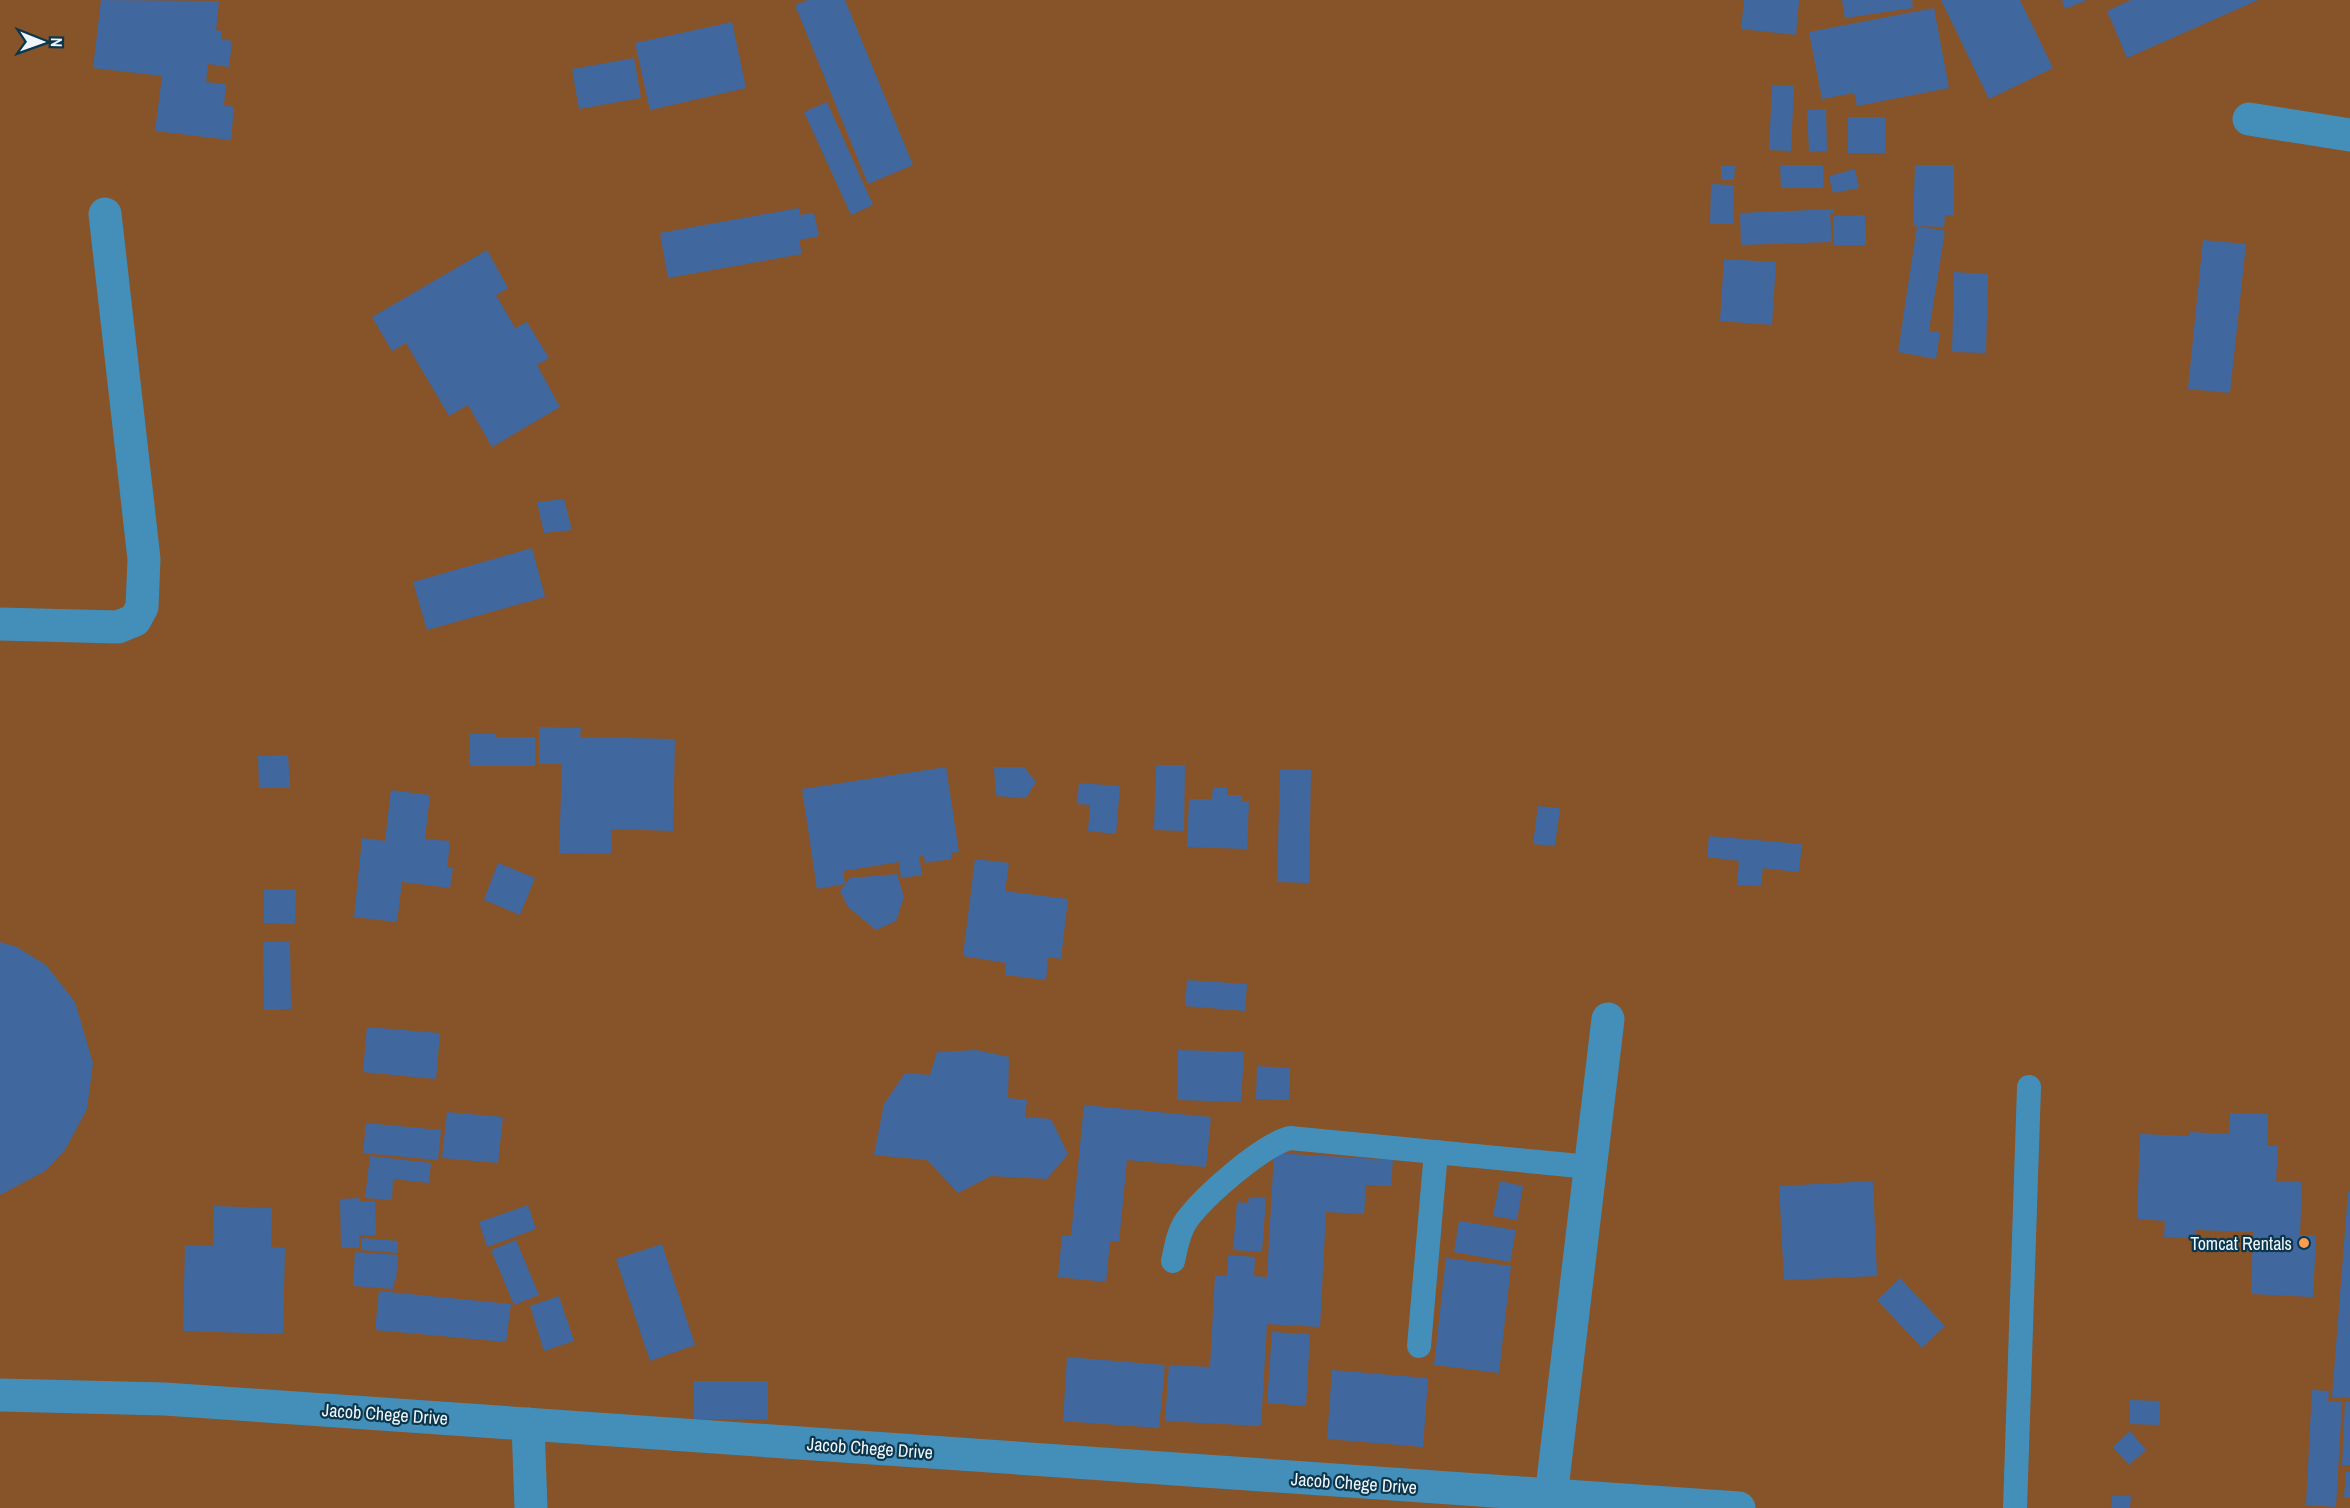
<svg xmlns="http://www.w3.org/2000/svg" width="2350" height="1508" font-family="'Archivo Narrow',sans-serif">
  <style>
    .green { fill: #875329 }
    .building { fill: #41689e }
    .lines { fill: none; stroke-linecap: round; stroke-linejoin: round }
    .lane { stroke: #438fba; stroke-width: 24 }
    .street { stroke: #438fba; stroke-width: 33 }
    .poi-dot { fill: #fc9d53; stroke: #0c364c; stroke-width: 2 }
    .labels { text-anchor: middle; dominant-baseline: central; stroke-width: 4.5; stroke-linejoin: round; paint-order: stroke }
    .poi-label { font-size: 18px; fill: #eff6fb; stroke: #0c364c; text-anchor: end }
    .street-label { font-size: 18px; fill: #eff6fb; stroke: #0c364c }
  </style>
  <rect width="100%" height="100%" fill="#194158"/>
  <rect class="green" x="0" y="0" width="2350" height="1508"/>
  <g class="building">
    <path d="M 101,0 L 219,1 L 216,30 L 222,31 L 221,39 L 232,41 L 229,67 L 208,64 L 206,82 L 226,84 L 224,105 L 234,107 L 231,140 L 155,131 L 162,76 L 93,68 Z"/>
    <path d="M 808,0 L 845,0 L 913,165 L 868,184 L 795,5 Z"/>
    <path d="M 1744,0 L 1799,0 L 1796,35 L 1741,29 Z"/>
    <path d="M 1842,0 L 1912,0 L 1913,8 L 1845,18 Z"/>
    <path d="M 1941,0 L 2020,0 L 2053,68 L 1989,99 Z"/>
    <path d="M 2062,0 L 2087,0 L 2065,9 Z"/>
    <path d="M 2131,0 L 2258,0 L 2127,58 L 2107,11 Z"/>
    <path d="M 1934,8 L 1949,88 L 1857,106 L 1854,93 L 1822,99 L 1809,32 Z"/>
    <path d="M 732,22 L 746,88 L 650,110 L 635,43 Z"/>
    <path d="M 634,58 L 641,98 L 579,109 L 572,69 Z"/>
    <path d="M 1772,85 L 1794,86 L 1791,151 L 1769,150 Z"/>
    <path d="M 827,102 L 873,205 L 851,215 L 804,112 Z"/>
    <path d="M 1826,109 L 1827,151 L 1809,152 L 1807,110 Z"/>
    <rect x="1848" y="117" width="37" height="36"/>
    <path d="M 1780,165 L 1823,165 L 1823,188 L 1781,188 Z"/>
    <path d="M 1915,165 L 1954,165 L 1954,216 L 1945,215 L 1944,227 L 1918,226 L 1945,231 L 1929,331 L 1940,332 L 1936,359 L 1898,352 L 1917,226 L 1913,226 Z"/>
    <path d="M 1721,166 L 1735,166 L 1734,180 L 1721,180 Z"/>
    <path d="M 1855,169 L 1859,188 L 1833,193 L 1829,176 Z"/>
    <path d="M 1711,184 L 1734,185 L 1733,224 L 1710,224 Z"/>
    <path d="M 799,208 L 800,215 L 814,213 L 819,236 L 799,240 L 802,254 L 668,278 L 660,233 Z"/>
    <path d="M 1834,209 L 1833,213 L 1830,213 L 1832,242 L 1741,245 L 1740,213 Z"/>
    <path d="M 1865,215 L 1866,245 L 1834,245 L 1833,216 Z"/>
    <path d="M 2203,240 L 2246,244 L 2230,393 L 2188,389 Z"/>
    <path d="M 487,250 L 508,288 L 496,295 L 515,328 L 527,322 L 549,358 L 537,365 L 560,407 L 492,447 L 468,405 L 449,416 L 406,343 L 392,351 L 372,317 Z"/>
    <path d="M 1724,259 L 1776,262 L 1772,325 L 1720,321 Z"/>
    <path d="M 1954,272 L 1988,274 L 1986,353 L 1952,352 Z"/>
    <path d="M 564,499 L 572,530 L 544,533 L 537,502 Z"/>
    <path d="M 532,548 L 545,597 L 427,630 L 413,582 Z"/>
    <path d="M 539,727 L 581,728 L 580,737 L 675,739 L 673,831 L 611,829 L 611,854 L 559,853 L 562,764 L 539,764 Z"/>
    <path d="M 470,734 L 495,734 L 495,737 L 535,737 L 535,766 L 470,766 Z"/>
    <path d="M 288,755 L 290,788 L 259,788 L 258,756 Z"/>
    <path d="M 1156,765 L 1185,765 L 1184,831 L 1154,830 Z"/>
    <path d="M 946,767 L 959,852 L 951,853 L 951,859 L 925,863 L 924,856 L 919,856 L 922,875 L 901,878 L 899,862 L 843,871 L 845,884 L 817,889 L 802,789 Z"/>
    <path d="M 994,767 L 1024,767 L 1036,782 L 1026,798 L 996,796 Z"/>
    <path d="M 1280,770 L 1311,770 L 1309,883 L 1277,882 Z"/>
    <path d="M 1079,783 L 1120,786 L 1116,834 L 1088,831 L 1090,805 L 1077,804 Z"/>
    <path d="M 1213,787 L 1227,788 L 1227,795 L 1242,795 L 1242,801 L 1249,801 L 1247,849 L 1187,847 L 1189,799 L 1212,799 Z"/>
    <path d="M 391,790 L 430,795 L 425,839 L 450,841 L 447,868 L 453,868 L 450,888 L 402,882 L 397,922 L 354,917 L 362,838 L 385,841 Z"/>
    <path d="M 1538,806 L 1560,808 L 1555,846 L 1533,844 Z"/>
    <path d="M 1709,836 L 1802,844 L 1799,872 L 1763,868 L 1761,886 L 1737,885 L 1739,861 L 1707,857 Z"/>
    <path d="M 975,859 L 1009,863 L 1005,891 L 1068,899 L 1061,959 L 1048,957 L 1046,980 L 1005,975 L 1006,963 L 963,956 Z"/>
    <path d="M 498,863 L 535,878 L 520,915 L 484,900 Z"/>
    <path d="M 897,874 L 904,897 L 896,921 L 876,930 L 848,907 L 840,891 L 850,878 Z"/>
    <path d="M 264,890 L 296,890 L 295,924 L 264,923 Z"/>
    <path d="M 0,942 L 17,947 L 46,965 L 75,1002 L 93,1063 L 87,1109 L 65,1150 L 45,1171 L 0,1195 Z"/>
    <path d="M 263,942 L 290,942 L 291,1009 L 264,1010 Z"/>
    <path d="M 1187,980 L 1247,984 L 1245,1011 L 1185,1006 Z"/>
    <path d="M 367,1027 L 440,1033 L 436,1079 L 363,1072 Z"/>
    <path d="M 976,1050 L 1009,1057 L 1008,1098 L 1027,1100 L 1025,1117 L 1051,1119 L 1068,1154 L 1047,1179 L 991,1176 L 958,1193 L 927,1160 L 874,1155 L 884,1104 L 905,1073 L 930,1075 L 937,1052 Z"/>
    <path d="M 1178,1050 L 1244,1052 L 1241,1102 L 1177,1100 Z"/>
    <path d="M 1257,1066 L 1290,1068 L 1289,1100 L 1256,1099 Z"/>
    <path d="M 1084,1105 L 1211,1117 L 1206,1167 L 1127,1160 L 1119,1242 L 1110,1241 L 1106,1282 L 1058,1277 L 1062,1236 L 1071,1236 Z"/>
    <path d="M 447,1112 L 503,1117 L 498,1163 L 442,1158 Z"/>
    <path d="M 2230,1113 L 2268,1114 L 2267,1145 L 2278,1146 L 2276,1181 L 2302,1182 L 2300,1235 L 2316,1235 L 2313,1297 L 2251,1294 L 2253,1232 L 2196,1230 L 2196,1238 L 2164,1237 L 2165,1221 L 2137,1219 L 2140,1134 L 2190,1136 L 2190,1132 L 2229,1134 Z"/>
    <path d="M 366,1123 L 441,1130 L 438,1160 L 363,1153 Z"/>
    <path d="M 1274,1153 L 1393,1160 L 1391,1186 L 1366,1185 L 1364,1214 L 1326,1212 L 1320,1327 L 1267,1324 L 1261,1426 L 1165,1421 L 1169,1365 L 1210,1367 L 1215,1275 L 1227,1276 L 1228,1255 L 1255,1257 L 1254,1276 L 1267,1277 Z"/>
    <path d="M 370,1156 L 431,1163 L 429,1183 L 393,1179 L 392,1200 L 365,1198 Z"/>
    <path d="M 1500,1181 L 1523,1186 L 1517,1220 L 1493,1216 Z"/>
    <path d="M 1873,1181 L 1877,1276 L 1784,1280 L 1779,1186 Z"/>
    <path d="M 2348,1192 L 2350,1192 L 2350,1398 L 2332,1397 Z"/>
    <path d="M 1249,1197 L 1266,1198 L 1262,1252 L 1233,1250 L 1237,1202 L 1248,1203 Z"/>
    <path d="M 360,1198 L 360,1202 L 375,1201 L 376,1235 L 359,1235 L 359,1248 L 341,1248 L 340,1199 Z"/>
    <path d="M 528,1205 L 536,1229 L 487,1247 L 479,1222 Z"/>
    <path d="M 214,1206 L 272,1208 L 271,1247 L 285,1248 L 283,1334 L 183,1331 L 185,1245 L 213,1246 Z"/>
    <path d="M 1459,1221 L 1516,1230 L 1510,1262 L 1454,1252 Z"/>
    <path d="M 362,1238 L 398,1241 L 398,1253 L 361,1250 Z"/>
    <path d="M 516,1240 L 539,1295 L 514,1305 L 491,1250 Z"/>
    <path d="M 662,1244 L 695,1345 L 650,1361 L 616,1259 Z"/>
    <path d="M 355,1252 L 398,1255 L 396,1281 L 394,1281 L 393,1289 L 353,1286 Z"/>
    <path d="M 1446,1258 L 1511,1266 L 1499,1373 L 1434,1365 Z"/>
    <path d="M 1900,1278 L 1945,1326 L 1922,1348 L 1877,1300 Z"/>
    <path d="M 379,1291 L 511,1304 L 506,1342 L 375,1330 Z"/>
    <path d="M 559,1296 L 574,1341 L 544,1351 L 530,1306 Z"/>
    <path d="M 1272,1332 L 1310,1334 L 1306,1406 L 1267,1403 Z"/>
    <path d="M 1067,1357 L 1165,1365 L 1159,1428 L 1063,1421 Z"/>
    <path d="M 1332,1370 L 1428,1378 L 1423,1447 L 1327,1439 Z"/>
    <rect x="694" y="1381" width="74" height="38"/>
    <path d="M 2312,1390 L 2329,1391 L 2328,1401 L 2342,1402 L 2336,1507 L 2306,1505 Z"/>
    <path d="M 2130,1400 L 2160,1401 L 2160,1425 L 2130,1424 Z"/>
    <path d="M 2345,1402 L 2350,1402 L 2350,1465 L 2342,1465 Z"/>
    <path d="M 2130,1431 L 2146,1450 L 2129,1465 L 2113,1447 Z"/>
    <path d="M 2346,1471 L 2350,1472 L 2350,1498 L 2344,1498 Z"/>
    <path d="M 2112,1496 L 2131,1496 L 2130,1508 L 2111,1508 Z"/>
  </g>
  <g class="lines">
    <g class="lane">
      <path d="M 1173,1261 C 1176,1247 1178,1233 1186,1221 C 1203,1197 1262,1145 1290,1138 L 1590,1167"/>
      <path d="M 1419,1346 L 1436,1152"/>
      <path d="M 2015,1508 L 2029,1087"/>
    </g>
    <g class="street">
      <path d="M 2249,119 L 2350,135"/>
      <path d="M 0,624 L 118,627 L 135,620 L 142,607 L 144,559 L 105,214"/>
      <path d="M 0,1395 L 165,1399 L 1739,1508"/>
      <path d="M 528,1424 L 531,1508"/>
      <path d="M 1551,1497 L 1608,1019"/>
    </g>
  </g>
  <circle class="poi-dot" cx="2304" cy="1243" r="6"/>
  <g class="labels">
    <g class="poi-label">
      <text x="2292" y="1243">Tomcat Rentals</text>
    </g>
    <g class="street-label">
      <text transform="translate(385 1414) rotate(4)">Jacob Chege Drive</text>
      <text transform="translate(870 1448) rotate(4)">Jacob Chege Drive</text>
      <text transform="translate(1354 1483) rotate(4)">Jacob Chege Drive</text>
    </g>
  </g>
  <g transform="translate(42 42) rotate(91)" stroke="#0c364c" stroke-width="4.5" paint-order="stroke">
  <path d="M0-4.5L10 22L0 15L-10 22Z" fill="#eff6fb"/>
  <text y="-9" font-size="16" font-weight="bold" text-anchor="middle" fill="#eff6fb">N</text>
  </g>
</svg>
